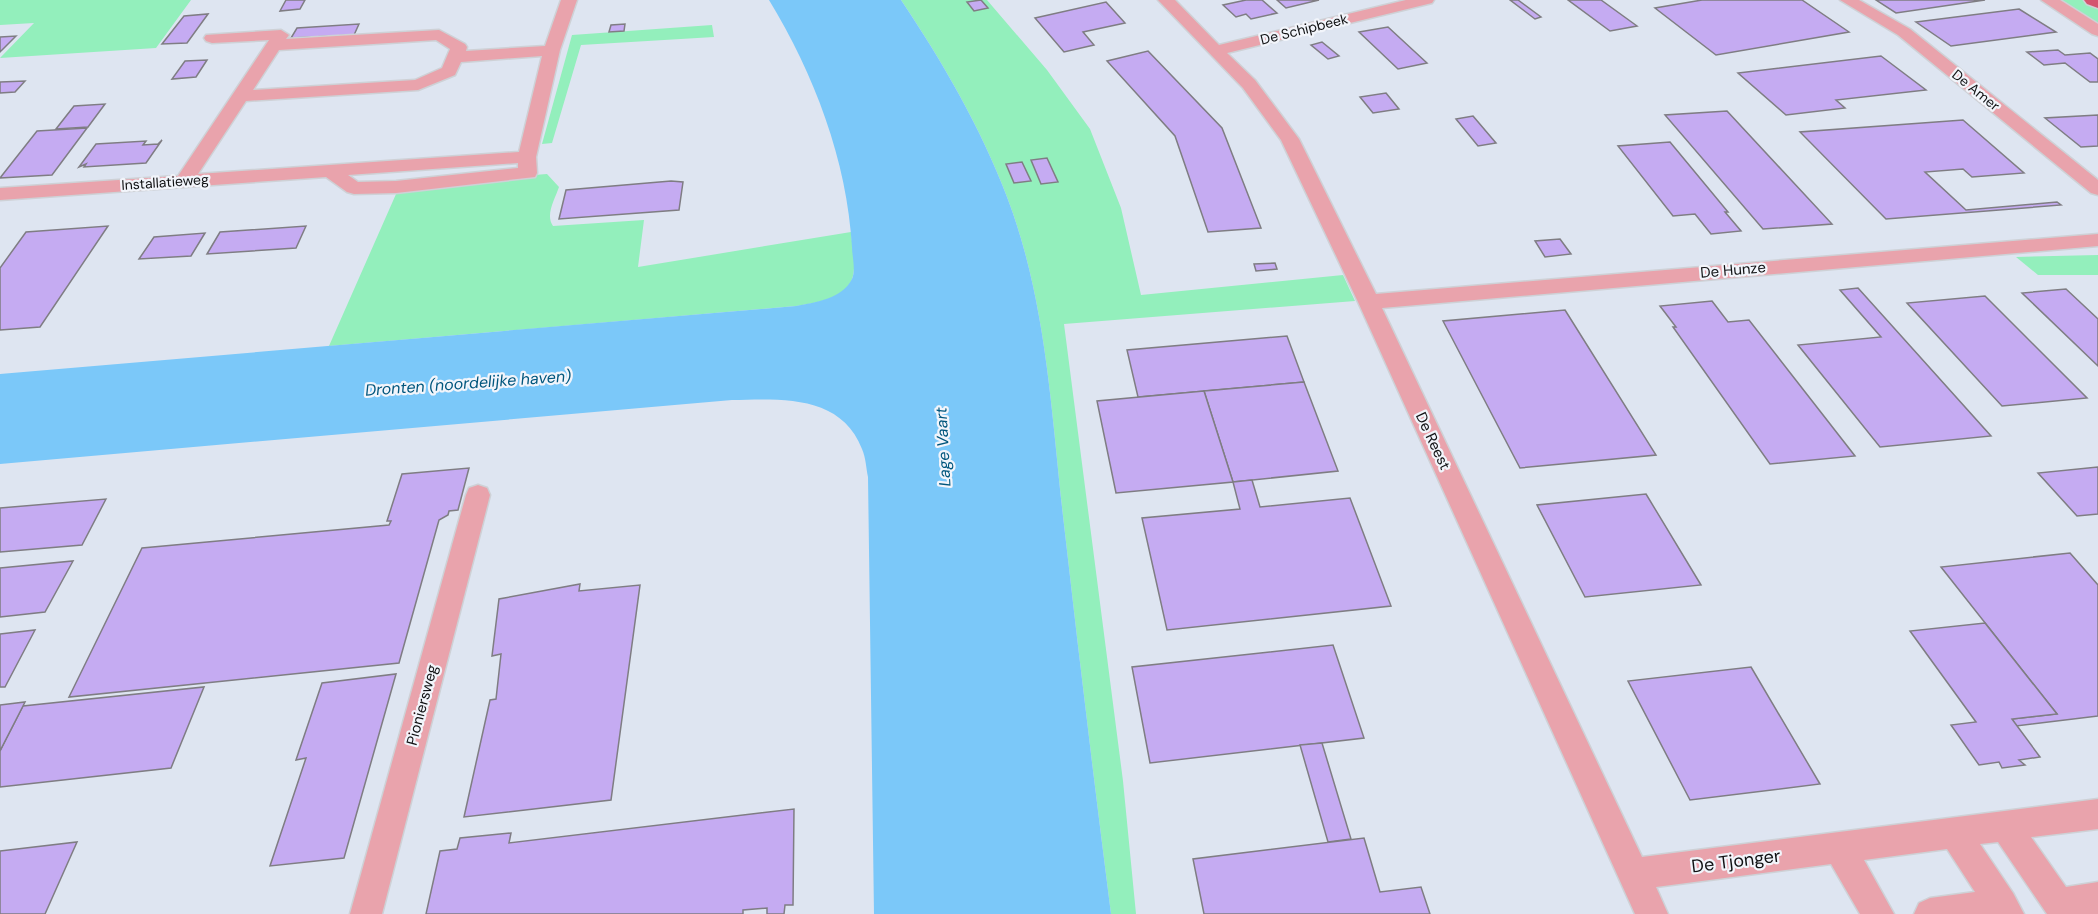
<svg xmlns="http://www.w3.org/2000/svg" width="2098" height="914" font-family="'DM Sans',sans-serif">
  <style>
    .built { fill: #dee5f1 }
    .green { fill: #93efbc }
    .water { fill: #7bc8f9 }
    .building { fill: #c5abf2; stroke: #7f7d83; stroke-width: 1.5 }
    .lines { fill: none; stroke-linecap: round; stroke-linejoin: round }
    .minor-casing { stroke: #ced1d6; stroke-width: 3 }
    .major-casing { stroke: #ced1d6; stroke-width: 3 }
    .minor { fill: #e9a3ac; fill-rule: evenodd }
    .major { fill: #d45570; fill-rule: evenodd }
    .labels { text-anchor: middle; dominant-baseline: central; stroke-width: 4.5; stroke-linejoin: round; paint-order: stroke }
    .far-street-label { font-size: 14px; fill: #101113; stroke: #f2f5fb }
    .street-label { font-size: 15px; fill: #101113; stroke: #f2f5fb }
    .water-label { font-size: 16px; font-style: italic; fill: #00567d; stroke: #f2f5fb }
    .near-street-label { font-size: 18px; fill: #101113; stroke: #f2f5fb }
  </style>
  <rect width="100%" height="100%" fill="#f2f5fb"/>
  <rect class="built" x="0" y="0" width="2098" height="914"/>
  <g class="green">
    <path d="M 0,0 L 191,0 L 156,48 L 0,58 L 34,23 L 0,25 Z"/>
    <path d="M 901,0 L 987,0 L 1047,70 L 1090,129 L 1121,208 L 1141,295 L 1343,275 L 1355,301 L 1064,324 L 1123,781 L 1136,914 L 1111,914 C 1094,781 1078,649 1063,516 C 1051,409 1046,299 1007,197 C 981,128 942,61 901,0 Z"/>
    <path d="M 2053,0 L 2084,0 L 2098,9 L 2098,28 Z"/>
    <path d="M 712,25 L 714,37 L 581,45 L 552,143 L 542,144 L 572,35 Z"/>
    <path d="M 547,174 L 559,187 C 555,199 545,215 553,226 L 644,220 L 638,267 L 851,232 C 852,245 856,263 853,276 C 848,299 815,303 796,306 L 329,346 L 400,185 Z"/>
    <path d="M 2098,255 L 2098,275 L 2038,275 L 2016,257 Z"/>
  </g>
  <path class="water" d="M 769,0 L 901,0 C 942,61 981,128 1007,197 C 1046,299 1051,409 1063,516 C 1078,649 1094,781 1111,914 L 874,914 L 868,477 C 866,468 866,458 862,449 C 841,394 780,399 732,400 L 0,464 L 0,374 L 796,306 C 816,302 842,299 852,279 C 856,270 852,256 852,247 C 847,160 814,74 769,0 Z"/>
  <g class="building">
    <path d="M 286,0 L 305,0 L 300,9 L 280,11 Z"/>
    <path d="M 981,0 L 988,8 L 974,11 L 967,2 Z"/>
    <path d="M 1246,0 L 1262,0 L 1277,13 L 1251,19 L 1246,14 L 1236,17 L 1223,5 Z"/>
    <path d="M 1277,0 L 1319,0 L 1286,8 Z"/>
    <path d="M 1510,0 L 1518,0 L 1541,17 L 1535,19 Z"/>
    <path d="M 1568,0 L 1601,0 L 1637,26 L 1610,31 Z"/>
    <path d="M 1702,0 L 1802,0 L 1849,32 L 1716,55 L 1655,8 Z"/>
    <path d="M 1876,0 L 1985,0 L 1896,13 Z"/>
    <path d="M 1106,2 L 1125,23 L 1083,32 L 1094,45 L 1064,52 L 1035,18 Z"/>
    <path d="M 2019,9 L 2056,32 L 1951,46 L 1916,22 Z"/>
    <path d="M 208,14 L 187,43 L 162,44 L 184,16 Z"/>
    <path d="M 359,24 L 354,35 L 291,38 L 297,28 Z"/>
    <path d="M 625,24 L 624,31 L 609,32 L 611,25 Z"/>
    <path d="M 1388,27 L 1427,63 L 1398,69 L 1359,32 Z"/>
    <path d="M 16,36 L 0,52 L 0,37 Z"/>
    <path d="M 1322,42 L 1339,56 L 1328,59 L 1311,45 Z"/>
    <path d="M 2058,50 L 2065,55 L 2090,53 L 2098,59 L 2098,82 L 2090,82 L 2065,63 L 2044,65 L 2027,52 Z"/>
    <path d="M 1148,51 L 1222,128 L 1261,228 L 1208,232 L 1175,136 L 1107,61 Z"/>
    <path d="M 1881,56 L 1926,90 L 1836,100 L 1845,108 L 1786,115 L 1738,73 Z"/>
    <path d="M 207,60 L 196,77 L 172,79 L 185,61 Z"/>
    <path d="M 25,81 L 15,92 L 0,93 L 0,82 Z"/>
    <path d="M 1386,93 L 1399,109 L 1373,113 L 1360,97 Z"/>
    <path d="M 105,104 L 88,127 L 56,129 L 74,106 Z"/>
    <path d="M 1727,111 L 1832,224 L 1763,229 L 1665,115 Z"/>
    <path d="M 2098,115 L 2098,146 L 2081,147 L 2045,118 Z"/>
    <path d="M 1473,116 L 1496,143 L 1478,146 L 1456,119 Z"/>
    <path d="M 1963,120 L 2024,173 L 1972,177 L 1963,169 L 1925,172 L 1966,210 L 2057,202 L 2061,205 L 1886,219 L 1800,132 Z"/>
    <path d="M 87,128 L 52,175 L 0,178 L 37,131 Z"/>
    <path d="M 162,140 L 146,163 L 84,167 L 86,164 L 79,167 L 96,144 L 146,141 L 143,145 L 158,144 Z"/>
    <path d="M 1670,142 L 1728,212 L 1725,212 L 1741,231 L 1711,234 L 1695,214 L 1673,216 L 1618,146 Z"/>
    <path d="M 1047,158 L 1058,182 L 1041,184 L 1031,160 Z"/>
    <path d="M 1022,162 L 1031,181 L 1014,183 L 1006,164 Z"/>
    <path d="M 671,181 L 683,182 L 679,210 L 559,219 L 566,190 Z"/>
    <path d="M 108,226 L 40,327 L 0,330 L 0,268 L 26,232 Z"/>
    <path d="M 306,226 L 296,248 L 207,254 L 220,232 Z"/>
    <path d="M 205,233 L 191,256 L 139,259 L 154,237 Z"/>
    <path d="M 1560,239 L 1571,254 L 1545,257 L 1535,241 Z"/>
    <path d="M 1275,263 L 1277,269 L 1256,271 L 1254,264 Z"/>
    <path d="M 1858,288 L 1903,338 L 1991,436 L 1880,447 L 1798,345 L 1881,337 L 1840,290 Z"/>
    <path d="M 2066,289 L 2098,319 L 2098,366 L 2022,293 Z"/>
    <path d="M 1985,296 L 2087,398 L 2002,406 L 1907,303 Z"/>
    <path d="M 1712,301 L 1728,322 L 1749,320 L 1855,456 L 1770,464 L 1673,327 L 1676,327 L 1660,306 Z"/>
    <path d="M 1565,310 L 1656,455 L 1520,468 L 1443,321 Z"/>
    <path d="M 1287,336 L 1304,382 L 1138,397 L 1127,350 Z"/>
    <path d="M 1304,382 L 1338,471 L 1233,482 L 1204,391 Z"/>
    <path d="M 1204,391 L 1233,482 L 1116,493 L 1097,401 Z"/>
    <path d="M 2098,467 L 2098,514 L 2077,516 L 2038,473 Z"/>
    <path d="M 469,468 L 458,510 L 449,511 L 448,515 L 439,520 L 399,663 L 69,697 L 142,548 L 389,525 L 391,521 L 387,521 L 402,474 Z"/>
    <path d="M 1252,480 L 1260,507 L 1350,498 L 1391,606 L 1167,630 L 1142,518 L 1240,509 L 1233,482 Z"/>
    <path d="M 1646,494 L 1701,585 L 1585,597 L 1537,505 Z"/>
    <path d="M 106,499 L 82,545 L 0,552 L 0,508 Z"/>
    <path d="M 2070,553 L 2098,585 L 2098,716 L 2016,726 L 2012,719 L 2057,714 L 1941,567 Z"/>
    <path d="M 73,561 L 45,612 L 0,617 L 0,568 Z"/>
    <path d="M 580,584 L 579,591 L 640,585 L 611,800 L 464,817 L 490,700 L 496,699 L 501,654 L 492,656 L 499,599 Z"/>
    <path d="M 1985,623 L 2057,714 L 2012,719 L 2040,757 L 2019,760 L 2025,765 L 2002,768 L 1999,762 L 1979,765 L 1951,725 L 1976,722 L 1910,631 Z"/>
    <path d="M 35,630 L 5,687 L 0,687 L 0,634 Z"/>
    <path d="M 1333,645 L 1364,738 L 1150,763 L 1132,667 Z"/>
    <path d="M 1751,667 L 1820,784 L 1690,800 L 1628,681 Z"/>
    <path d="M 396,674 L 344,858 L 270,866 L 306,758 L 296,760 L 322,683 Z"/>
    <path d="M 204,687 L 171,768 L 0,787 L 0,751 L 23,706 Z"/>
    <path d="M 25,702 L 23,706 L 0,751 L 0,705 Z"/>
    <path d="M 1322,743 L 1351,839 L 1328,842 L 1300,745 Z"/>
    <path d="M 794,809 L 793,905 L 785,905 L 784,914 L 767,914 L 767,908 L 743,910 L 743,914 L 426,914 L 440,851 L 457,849 L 460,838 L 511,833 L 509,843 Z"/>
    <path d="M 1364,838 L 1380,892 L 1421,887 L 1430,914 L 1204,914 L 1193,859 Z"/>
    <path d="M 77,842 L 45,914 L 0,914 L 0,851 Z"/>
  </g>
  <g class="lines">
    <g class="minor-casing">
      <g id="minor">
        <path d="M 561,0 L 577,0 L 560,50 L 536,157 L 537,173 L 535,177 L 396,193 L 354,194 L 347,192 L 326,177 L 0,200 L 0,188 L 178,176 L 269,40 L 212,43 L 206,41 L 204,38 L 206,35 L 281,30 L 289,35 L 286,39 L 439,30 L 465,44 L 467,47 L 466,51 L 545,46 ZM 436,40 L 450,49 L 442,68 L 415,80 L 253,90 L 279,50 ZM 542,56 L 519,152 L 198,174 L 246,101 L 418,90 L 455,75 L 461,62 ZM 518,163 L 518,168 L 396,181 L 358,182 L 348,175 Z"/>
        <path d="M 1158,0 L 1175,0 L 1219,45 L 1406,0 L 1434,0 L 1432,3 L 1227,53 L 1255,80 L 1299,139 L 1376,294 L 2098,234 L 2098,246 L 1382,308 L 1642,857 L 2098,799 L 2098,829 L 2031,837 L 2066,887 L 2098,882 L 2098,914 L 2047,914 L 1998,842 L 1980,844 L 2013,893 L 2024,914 L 1914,914 L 1919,903 L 1930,898 L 1975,892 L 1947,849 L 1864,860 L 1894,914 L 1860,914 L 1831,864 L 1656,887 L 1668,914 L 1635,914 L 1358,302 L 1281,140 L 1243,88 Z"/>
        <path d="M 1840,0 L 1859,0 L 1910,29 L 2098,180 L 2098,195 L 2091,193 L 1898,35 Z"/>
        <path d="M 2041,0 L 2060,0 L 2098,24 L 2098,36 L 2092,34 Z"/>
        <path d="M 478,485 L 487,488 L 490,495 L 382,914 L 350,914 L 466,495 L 469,488 Z"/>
      </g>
    </g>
    <g class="major-casing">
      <path id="major" d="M 2084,0 L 2098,0 L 2098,8 L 2087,4 Z"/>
    </g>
    <use href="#minor" class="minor"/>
    <use href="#major" class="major"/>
  </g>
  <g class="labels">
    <g class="far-street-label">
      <text transform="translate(1304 29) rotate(-14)">De Schipbeek</text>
      <text transform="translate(1976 90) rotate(39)">De Amer</text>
      <text transform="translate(165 182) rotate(-4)">Installatieweg</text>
    </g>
    <g class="street-label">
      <text transform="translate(1733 270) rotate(-5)">De Hunze</text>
      <text transform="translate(1433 441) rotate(65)">De Reest</text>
      <text transform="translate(422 705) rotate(-75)">Pioniersweg</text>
    </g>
    <g class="water-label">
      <text transform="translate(468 383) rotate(-4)">Dronten (noordelijke haven)</text>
      <text transform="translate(943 447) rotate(-93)">Lage Vaart</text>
    </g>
    <g class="near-street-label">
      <text transform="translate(1736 861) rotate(-7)">De Tjonger</text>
    </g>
  </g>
</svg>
